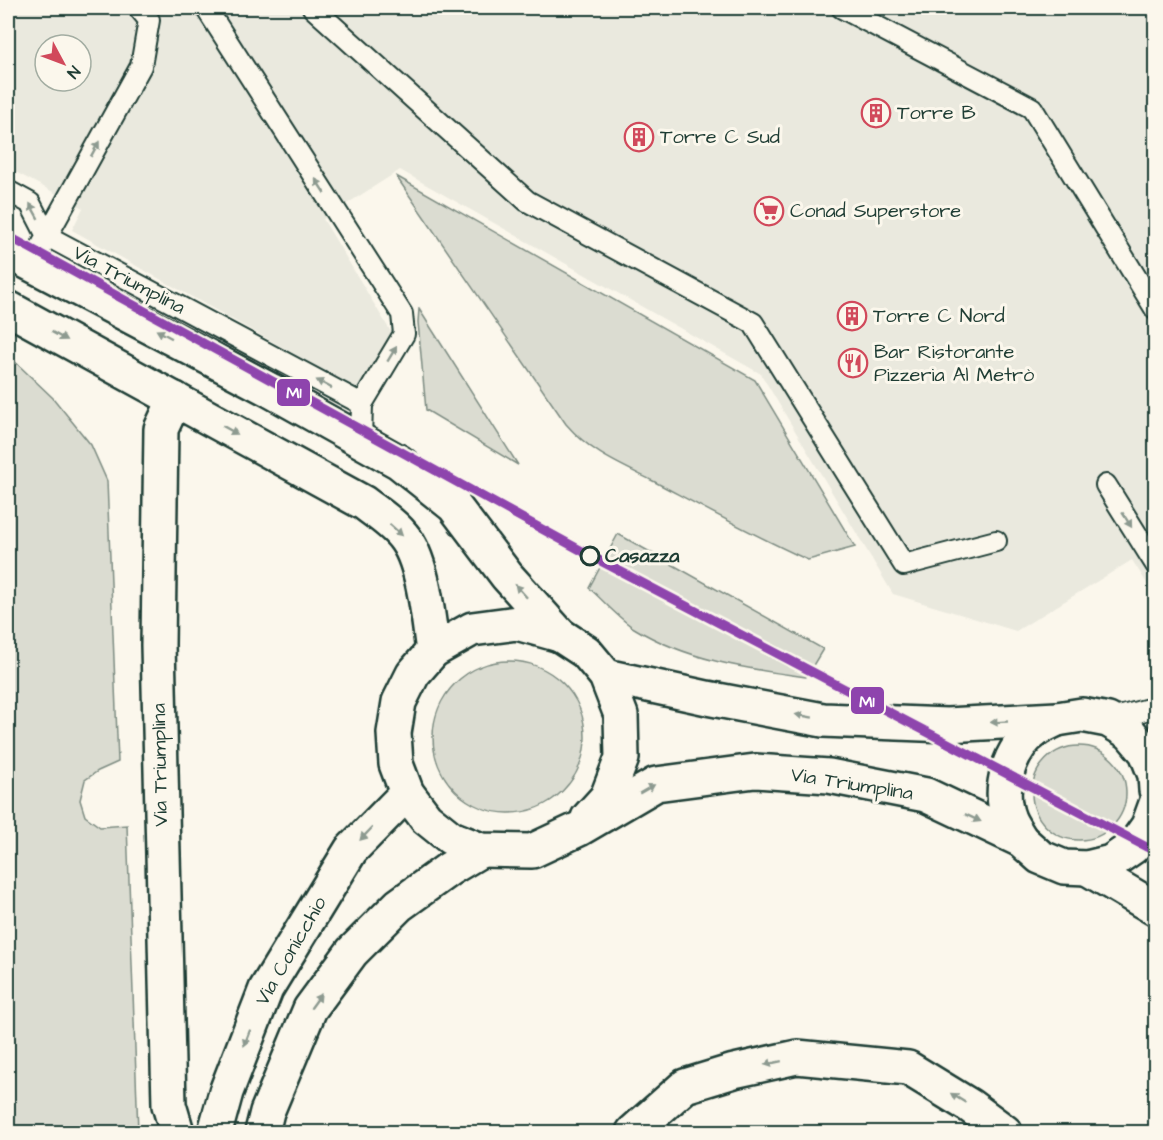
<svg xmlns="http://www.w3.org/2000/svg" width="1163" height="1140" font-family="'Architects Daughter',sans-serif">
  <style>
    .built { fill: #eae9de; fill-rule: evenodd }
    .green { fill: #dbdcd1; stroke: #7d8c82; stroke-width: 1.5 }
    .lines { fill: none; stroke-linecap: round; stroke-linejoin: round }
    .lane-casing { stroke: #1f3d34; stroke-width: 24 }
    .street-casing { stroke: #1f3d34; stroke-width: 38 }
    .secondary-casing { stroke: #1f3d34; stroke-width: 38 }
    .lane { stroke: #fbf7ec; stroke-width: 20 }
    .street { stroke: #fbf7ec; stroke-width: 33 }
    .secondary { stroke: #fbf7ec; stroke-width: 33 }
    .metro-1-casing { stroke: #fbf7ec; stroke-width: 14 }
    .metro-1 { stroke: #8e44ad; stroke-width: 9 }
    .oneway { fill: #8d9a90 }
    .stop-dot { fill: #fbf7ec; stroke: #1f3d34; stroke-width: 3 }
    .labels { text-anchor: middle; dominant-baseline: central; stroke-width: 6; stroke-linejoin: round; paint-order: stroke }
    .poi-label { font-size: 20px; fill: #1f3d34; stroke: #fbf7ec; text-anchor: start }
    .street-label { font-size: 20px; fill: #1f3d34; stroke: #fbf7ec }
    .stop-label { font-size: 20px; font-weight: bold; fill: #1f3d34; stroke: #fbf7ec; text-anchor: start }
    .line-badge { stroke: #fbf7ec; stroke-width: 2 }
    .badge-label { font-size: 16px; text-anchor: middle; font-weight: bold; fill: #fff }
  </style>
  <rect width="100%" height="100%" fill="#fbf7ec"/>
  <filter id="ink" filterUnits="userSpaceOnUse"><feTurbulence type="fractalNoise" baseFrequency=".0167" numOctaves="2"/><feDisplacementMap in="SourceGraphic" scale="12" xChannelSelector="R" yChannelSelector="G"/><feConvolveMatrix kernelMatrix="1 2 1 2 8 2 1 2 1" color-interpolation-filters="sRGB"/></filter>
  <g filter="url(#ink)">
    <path class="built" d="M 8,8 L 1155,8 L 1155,596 L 1132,560 L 1016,631 L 893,594 L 761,374 L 400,170 L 323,219 L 391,332 L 359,390 L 72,230 L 83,208 L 8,168 ZM 45,45 L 81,45 L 81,81 L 45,81 Z"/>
    <g class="green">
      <path d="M 396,176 L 755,380 L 855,547 L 808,560 C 755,536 704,508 653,481 C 619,464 591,453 566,424 Z"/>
      <path d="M 419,309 L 518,465 L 426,410 L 418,322 Z"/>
      <path d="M 8,355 L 53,398 L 91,445 L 107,481 L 118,762 L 98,771 L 85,780 L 80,800 L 85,816 L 100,827 L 127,825 L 138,1132 L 8,1132 Z"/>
      <path d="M 618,534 L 823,649 L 806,677 C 747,669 686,660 634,628 C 618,618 604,601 589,588 Z"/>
      <circle cx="509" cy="737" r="76"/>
      <circle cx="1079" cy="793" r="47"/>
    </g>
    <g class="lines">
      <g class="lane-casing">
        <g id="lane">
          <path d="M 206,8 L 402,314 L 404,334 L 362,404"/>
          <path d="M 313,8 L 527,201 L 753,323 L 904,565 L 996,541"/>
          <path d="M 842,8 L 1032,108 L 1156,310"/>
          <path d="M 8,191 L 30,203 L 47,236 L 362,404 L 361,440"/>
          <path d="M 42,245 L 141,66 L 149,20 L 139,8"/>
          <path d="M 1106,485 L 1156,565"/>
          <path d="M 1108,720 L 1156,707"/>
        </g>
      </g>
      <g class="street-casing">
        <g id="street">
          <path d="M 175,399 L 161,429 L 158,645 L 169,1105 L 177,1132"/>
          <path d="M 633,1132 L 685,1086 L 734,1071 L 797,1057 L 908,1068 L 970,1106 L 1005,1132"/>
        </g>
      </g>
      <g class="secondary-casing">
        <g id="secondary">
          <path d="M 8,252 L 270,390 L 399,462 L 454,506 L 507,576 L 560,635 L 586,652 L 606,676 L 621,715 L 622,758 L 607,797 L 588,818"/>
          <path d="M 8,308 L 364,503 C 377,513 393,523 403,536 C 424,561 428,618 433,651"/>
          <path d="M 560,635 L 517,623 L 472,629 L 433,651 L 413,674 L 399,702 L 394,733 L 396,764 L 407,793 L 426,818 L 451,838 L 481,850 L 532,851 L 579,829 L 656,784 L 755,771 L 829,776 L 926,795 L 1021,840 L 1040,857 L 1064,867 L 1087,868 L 1111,862 L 1133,847 L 1148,826 L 1156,804"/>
          <path d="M 606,676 L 707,698 L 823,720 L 947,725 L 1057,719 L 1082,715 L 1108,720 L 1130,733 L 1146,752 L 1155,775 L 1156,790"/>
          <path d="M 1021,840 C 1017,833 1012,826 1009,819 C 997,789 1009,748 1036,730 C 1042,725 1050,723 1057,719"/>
          <path d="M 1087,868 L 1156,909"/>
          <path d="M 215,1132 L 226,1092 L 266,989 L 351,850 L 407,793"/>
          <path d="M 262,1132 L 267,1112 L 310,1009 L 352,952 L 399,905 L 449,869 L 481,850"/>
        </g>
      </g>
      <use href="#lane" class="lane"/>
      <use href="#street" class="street"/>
      <use href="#secondary" class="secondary"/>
      <g class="metro-1-casing">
        <path id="metro-1" d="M 8,236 L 593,557 L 1156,852"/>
      </g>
      <use href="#metro-1" class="metro-1"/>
    </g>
    <defs><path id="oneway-solid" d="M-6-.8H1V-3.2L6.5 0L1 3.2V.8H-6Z" transform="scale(1.5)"/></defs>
    <g class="oneway">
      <use href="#oneway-solid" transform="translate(95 149) rotate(-61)"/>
      <use href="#oneway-solid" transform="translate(320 186) rotate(-123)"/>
      <use href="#oneway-solid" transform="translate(34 211) rotate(-119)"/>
      <use href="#oneway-solid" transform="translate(164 334) rotate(-152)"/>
      <use href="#oneway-solid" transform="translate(59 336) rotate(29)"/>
      <use href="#oneway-solid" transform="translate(392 354) rotate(-59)"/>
      <use href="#oneway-solid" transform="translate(324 384) rotate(-152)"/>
      <use href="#oneway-solid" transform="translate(230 430) rotate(29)"/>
      <use href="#oneway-solid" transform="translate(1127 520) rotate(58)"/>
      <use href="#oneway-solid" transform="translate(396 530) rotate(42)"/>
      <use href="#oneway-solid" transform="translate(521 591) rotate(-132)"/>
      <use href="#oneway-solid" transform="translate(804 716) rotate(-170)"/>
      <use href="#oneway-solid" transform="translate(999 722) rotate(177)"/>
      <use href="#oneway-solid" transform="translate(647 789) rotate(-30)"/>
      <use href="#oneway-solid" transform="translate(973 818) rotate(25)"/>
      <use href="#oneway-solid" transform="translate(366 834) rotate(134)"/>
      <use href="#oneway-solid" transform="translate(316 1001) rotate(-54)"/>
      <use href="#oneway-solid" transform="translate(247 1038) rotate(111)"/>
      <use href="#oneway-solid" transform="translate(773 1063) rotate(168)"/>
      <use href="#oneway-solid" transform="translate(958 1098) rotate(-148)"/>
    </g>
  </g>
  <defs>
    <g id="building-ring" transform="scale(1.5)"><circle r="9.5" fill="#fbf7ec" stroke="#d1495b" stroke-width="1.5"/><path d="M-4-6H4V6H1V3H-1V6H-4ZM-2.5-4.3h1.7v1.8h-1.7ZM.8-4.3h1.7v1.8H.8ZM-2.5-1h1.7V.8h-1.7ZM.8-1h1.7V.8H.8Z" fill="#d1495b"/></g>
    <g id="supermarket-ring" transform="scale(1.5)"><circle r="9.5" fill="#fbf7ec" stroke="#d1495b" stroke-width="1.5"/><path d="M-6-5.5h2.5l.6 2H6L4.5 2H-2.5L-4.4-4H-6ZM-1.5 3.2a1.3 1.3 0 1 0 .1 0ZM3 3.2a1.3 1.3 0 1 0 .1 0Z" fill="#d1495b"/></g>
    <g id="restaurant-ring" transform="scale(1.5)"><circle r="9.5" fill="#fbf7ec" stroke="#d1495b" stroke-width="1.5"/><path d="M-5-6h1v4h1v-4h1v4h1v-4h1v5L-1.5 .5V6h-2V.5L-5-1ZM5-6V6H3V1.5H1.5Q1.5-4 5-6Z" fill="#d1495b"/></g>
  </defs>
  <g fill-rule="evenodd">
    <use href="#building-ring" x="876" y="113"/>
    <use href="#building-ring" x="639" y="137"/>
    <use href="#supermarket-ring" x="769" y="211"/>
    <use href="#building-ring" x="852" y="316"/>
    <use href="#restaurant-ring" x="853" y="363"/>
  </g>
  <circle class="stop-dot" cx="590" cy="556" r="9"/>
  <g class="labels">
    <g class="poi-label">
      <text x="897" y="113">Torre B</text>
      <text x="660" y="137">Torre C Sud</text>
      <text x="790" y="211">Conad Superstore</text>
      <text x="873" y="316">Torre C Nord</text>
      <text x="874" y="352">Bar Ristorante<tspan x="874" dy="23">Pizzeria Al Metrò</tspan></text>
    </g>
    <g class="street-label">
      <text transform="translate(129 280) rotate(28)">Via Triumplina</text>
      <text transform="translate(160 765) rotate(-91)">Via Triumplina</text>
      <text transform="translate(852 784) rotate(9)">Via Triumplina</text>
      <text transform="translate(291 951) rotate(-60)">Via Conicchio</text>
    </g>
    <g class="stop-label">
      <text x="605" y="556">Casazza</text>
    </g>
  </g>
  <g class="line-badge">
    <rect x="276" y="378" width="35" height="29" rx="6" fill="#8e44ad"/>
    <rect x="850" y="686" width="35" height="29" rx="6" fill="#8e44ad"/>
  </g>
  <g class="badge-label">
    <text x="294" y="398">M1</text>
    <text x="867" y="707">M1</text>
  </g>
  <rect width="1163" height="1140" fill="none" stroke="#fbf7ec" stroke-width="30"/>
  <rect x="15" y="15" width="1133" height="1110" fill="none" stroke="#1f3d34" stroke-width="2" filter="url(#ink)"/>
  <g transform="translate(63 63) rotate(131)"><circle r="28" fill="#fbf7ec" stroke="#a3ada2" stroke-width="1.5"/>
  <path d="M0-4.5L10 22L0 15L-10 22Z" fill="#d1495b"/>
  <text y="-9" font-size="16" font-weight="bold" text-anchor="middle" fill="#1f3d34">N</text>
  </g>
</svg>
